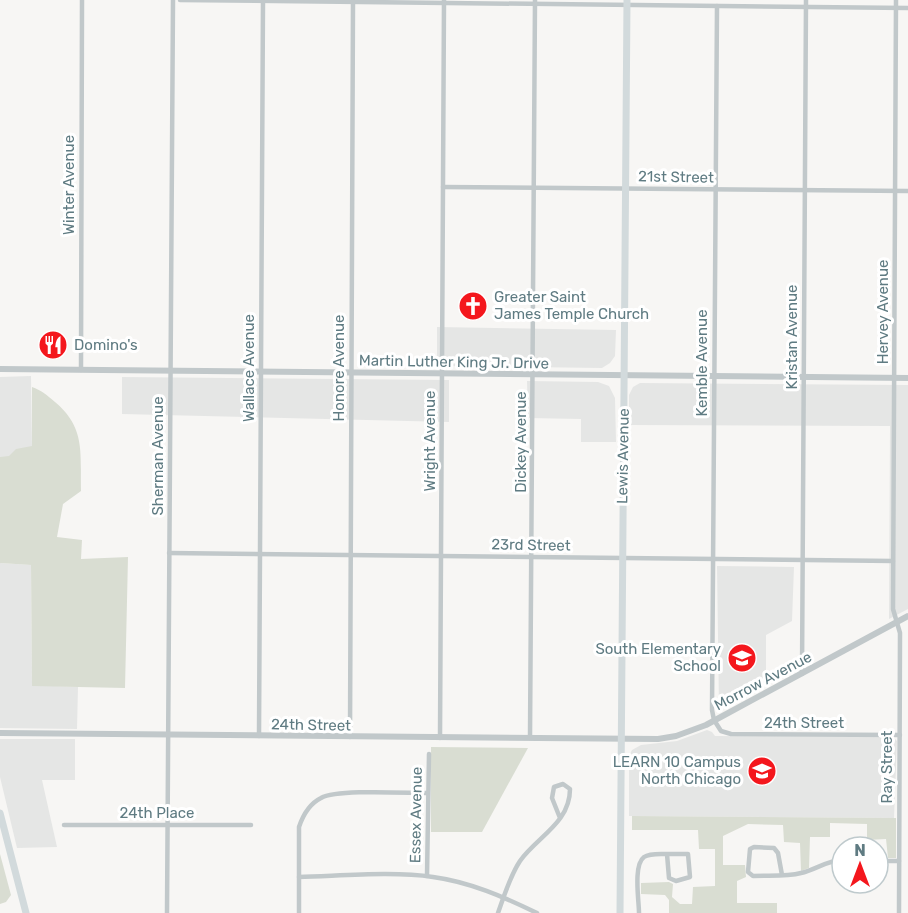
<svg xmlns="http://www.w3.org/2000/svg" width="908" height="913" font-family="Rubik,sans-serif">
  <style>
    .built { fill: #e5e6e5 }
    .green { fill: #d9ddd2 }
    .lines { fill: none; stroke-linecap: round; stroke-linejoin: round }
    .minor { stroke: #c1c8ca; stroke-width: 4.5 }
    .tertiary { stroke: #c1c8ca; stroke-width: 6 }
    .secondary { stroke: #d2dadc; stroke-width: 7 }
    .labels { text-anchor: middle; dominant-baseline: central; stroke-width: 6; stroke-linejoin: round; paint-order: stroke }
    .street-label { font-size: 15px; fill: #5f7b82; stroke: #fff }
    .poi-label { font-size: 15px; fill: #5f7b82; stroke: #fff; text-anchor: start }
  </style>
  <rect width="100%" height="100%" fill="#f7f6f4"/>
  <g class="built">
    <path d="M 437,327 L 616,330 L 615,356 L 610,363 L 602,368 L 437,366 Z"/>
    <path d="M 31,376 L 32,447 L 9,457 L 0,457 L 0,377 Z"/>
    <path d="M 122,377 L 449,380 L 449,422 L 122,414 Z"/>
    <path d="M 527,381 L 598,382 L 609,386 L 615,398 L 616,442 L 581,442 L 581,419 L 528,418 Z"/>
    <path d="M 640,383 L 908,385 L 908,609 L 889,619 L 890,426 L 629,425 L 629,395 L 633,387 Z"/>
    <path d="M 0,563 L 31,565 L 32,685 L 78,687 L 77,729 L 0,728 Z"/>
    <path d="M 717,566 L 794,567 L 792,621 L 766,635 L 766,682 L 719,707 Z"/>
    <path d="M 707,730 L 712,732 L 715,736 L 893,737 L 897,741 L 894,818 L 629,816 L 629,756 L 632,750 L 641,745 L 677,741 Z"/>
    <path d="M 0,739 L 75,739 L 75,780 L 42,780 L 57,847 L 17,848 L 0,777 Z"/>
  </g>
  <g class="green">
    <path d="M 32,387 C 41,390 47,395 55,402 C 86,428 80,453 81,491 L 63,504 L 57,537 L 82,540 L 81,559 L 128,557 L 125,688 L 32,686 L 31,565 L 0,563 L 0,457 L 9,456 L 16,449 L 32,446 Z"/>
    <path d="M 431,747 L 528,748 L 482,832 L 431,832 Z"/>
    <path d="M 632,816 L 896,818 L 896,858 L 888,858 L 886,839 L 867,840 L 867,824 L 830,823 L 830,837 L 810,837 L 809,868 L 801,871 L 800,843 L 784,842 L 783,825 L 748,824 L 723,836 L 723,865 L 745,865 L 746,877 L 737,881 L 737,903 L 777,903 L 777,913 L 669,913 L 669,900 L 665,895 L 641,894 L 641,883 L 669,882 L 673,884 L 672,897 L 680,904 L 692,904 L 693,887 L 715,886 L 715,849 L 699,849 L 698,830 L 632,830 Z"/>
    <path d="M 0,854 L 11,895 L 6,902 L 0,904 Z"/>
  </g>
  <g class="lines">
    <g class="minor">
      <path d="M 180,0 L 908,8"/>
      <path d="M 896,0 L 893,609 L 900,633 L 899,913"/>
      <path d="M 717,6 L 712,710 L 714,720 L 721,731 L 731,734 L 900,735"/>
      <path d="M 443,187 L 908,191"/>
      <path d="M 81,370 L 82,0"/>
      <path d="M 169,553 L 893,561"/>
      <path d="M 802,674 L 806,0"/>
      <path d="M 259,736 L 263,0"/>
      <path d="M 350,737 L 353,0"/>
      <path d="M 440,738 L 444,0"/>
      <path d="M 530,738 L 535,0"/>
      <path d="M 64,825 L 251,825"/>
      <path d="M 878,861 L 899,861"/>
      <path d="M 782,875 L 778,853 L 774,848 L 754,847 L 750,849 L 748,872 L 753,876 C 768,875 786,877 801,873 C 815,870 828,860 842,860"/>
      <path d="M 427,876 L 429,754"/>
      <path d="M 299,877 C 340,876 393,871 433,877 C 470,882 504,897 537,913"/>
      <path d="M 167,913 L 173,0"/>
      <path d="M 299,913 L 299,827 C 303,815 309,804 321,798 C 337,789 405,793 427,793"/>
      <path d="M 498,913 C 504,896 510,876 520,861 C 537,837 570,823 570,789 L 563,784 L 554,787 L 552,798 L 560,818"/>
      <path d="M 639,913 C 639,901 633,865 644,857 C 650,853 660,854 667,854 L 669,878 L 676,881 L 690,877 L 688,854 L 667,854"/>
    </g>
    <g class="tertiary">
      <path d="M 0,369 L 908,378"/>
      <path d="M 0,733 L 658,739 L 676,736 L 706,725 L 908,616"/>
    </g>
    <g class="secondary">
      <path d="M 0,813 L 26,913"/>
      <path d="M 620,913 L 627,0"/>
    </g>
  </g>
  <defs>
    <g id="church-disc" transform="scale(1.5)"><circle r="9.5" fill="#f4171d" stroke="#fff"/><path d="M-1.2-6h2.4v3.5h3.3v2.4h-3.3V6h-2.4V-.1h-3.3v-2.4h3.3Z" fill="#fff"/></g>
    <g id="restaurant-disc" transform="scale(1.5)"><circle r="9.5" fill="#f4171d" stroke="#fff"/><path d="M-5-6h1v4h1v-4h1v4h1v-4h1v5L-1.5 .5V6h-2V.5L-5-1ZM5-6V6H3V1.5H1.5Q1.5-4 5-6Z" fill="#fff"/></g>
    <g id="school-disc" transform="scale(1.5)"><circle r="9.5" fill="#f4171d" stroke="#fff"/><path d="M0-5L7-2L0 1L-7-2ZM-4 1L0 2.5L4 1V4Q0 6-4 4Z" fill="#fff"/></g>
  </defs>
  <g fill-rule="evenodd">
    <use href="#church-disc" x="473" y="306"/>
    <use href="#restaurant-disc" x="53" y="345"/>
    <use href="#school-disc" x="742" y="658"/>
    <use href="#school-disc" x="762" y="771"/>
  </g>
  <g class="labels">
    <g class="street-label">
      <text transform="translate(676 177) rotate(1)">21st Street</text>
      <text transform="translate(69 185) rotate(-90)">Winter Avenue</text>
      <text transform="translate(883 312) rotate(-90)">Hervey Avenue</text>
      <text transform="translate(792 337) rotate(-90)">Kristan Avenue</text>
      <text transform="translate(454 362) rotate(1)">Martin Luther King Jr. Drive</text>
      <text transform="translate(702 363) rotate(-90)">Kemble Avenue</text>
      <text transform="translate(249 368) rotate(-90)">Wallace Avenue</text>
      <text transform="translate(339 368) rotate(-90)">Honore Avenue</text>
      <text transform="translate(430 441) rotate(-90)">Wright Avenue</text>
      <text transform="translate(521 442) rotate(-90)">Dickey Avenue</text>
      <text transform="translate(158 456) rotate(-90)">Sherman Avenue</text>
      <text transform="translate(623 456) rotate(-89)">Lewis Avenue</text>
      <text transform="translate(531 545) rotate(1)">23rd Street</text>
      <text transform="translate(763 681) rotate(-28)">Morrow Avenue</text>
      <text x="804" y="723">24th Street</text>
      <text transform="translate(311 725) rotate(1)">24th Street</text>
      <text transform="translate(887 767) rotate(-90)">Ray Street</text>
      <text x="157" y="813">24th Place</text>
      <text transform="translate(416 815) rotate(-89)">Essex Avenue</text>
    </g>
    <g class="poi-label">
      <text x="494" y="297">Greater Saint<tspan x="494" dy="17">James Temple Church</tspan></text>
      <text x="74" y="345">Domino's</text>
      <text x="721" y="649" text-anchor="end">South Elementary<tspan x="721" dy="17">School</tspan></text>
      <text x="741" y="762" text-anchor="end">LEARN 10 Campus<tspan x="741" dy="17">North Chicago</tspan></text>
    </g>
  </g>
  <g transform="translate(860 865)"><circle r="28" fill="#ffffff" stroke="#bfcacd" stroke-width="1.5"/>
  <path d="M0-4.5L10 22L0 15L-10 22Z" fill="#f4171d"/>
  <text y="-9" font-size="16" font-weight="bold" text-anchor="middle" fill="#5f7b82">N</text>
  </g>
</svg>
